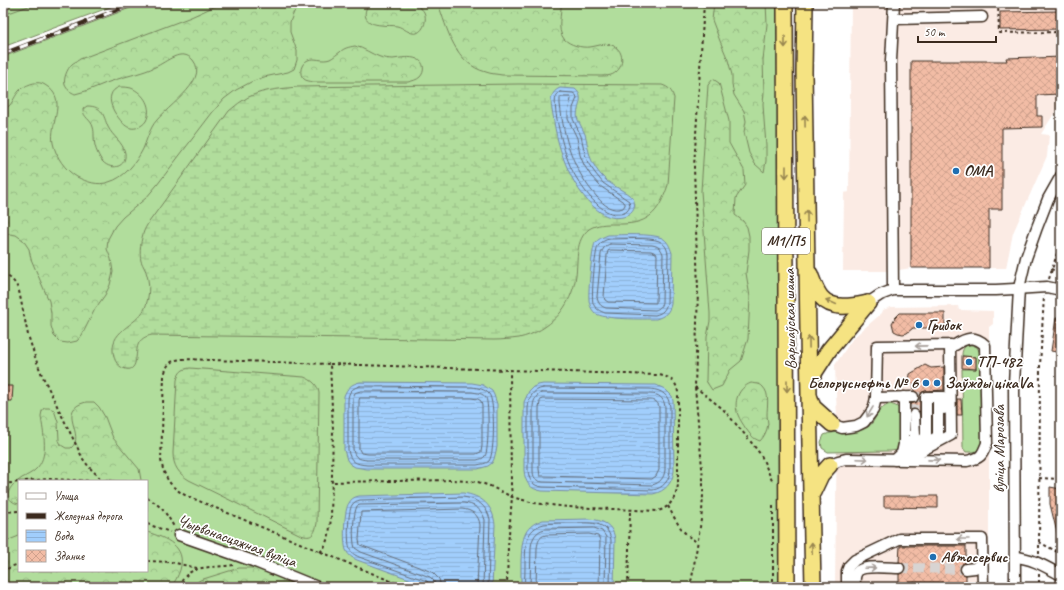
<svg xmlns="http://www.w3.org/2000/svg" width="1064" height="590" font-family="Caveat,sans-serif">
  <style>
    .built { fill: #fbebe4 }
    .grass { fill: #b1dd9c; stroke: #76845d; fill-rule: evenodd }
    .forest { fill: url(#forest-crowns); stroke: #76845d }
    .wetland { fill: url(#wetland-marsh); stroke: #76845d }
    .water { fill: url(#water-rules); stroke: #788ca3 }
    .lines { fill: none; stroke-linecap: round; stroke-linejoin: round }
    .shore { stroke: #646c77; stroke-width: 1 }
    .building { fill: url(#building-cross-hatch); stroke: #3b2a1e }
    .minor-tunnel { stroke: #d8d4d2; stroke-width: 10; stroke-dasharray: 10 5; stroke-linecap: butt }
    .minor-casing { stroke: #3b2a1e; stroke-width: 13 }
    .highway-casing { stroke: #3b2a1e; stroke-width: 18 }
    .path { stroke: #3b2a1e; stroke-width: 2; stroke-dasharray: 3 3; stroke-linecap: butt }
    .minor { stroke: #fff; stroke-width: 10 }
    .highway { stroke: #f5e382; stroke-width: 15 }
    .rail-casing { stroke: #3b2a1e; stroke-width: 4.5 }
    .rail { stroke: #fff; stroke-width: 3; stroke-dasharray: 9; stroke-linecap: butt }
    .oneway { stroke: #988650 }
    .oneway2 { stroke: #a79f9a }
    .poi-dot { fill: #1f6fb2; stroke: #fff; stroke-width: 1.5 }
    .labels { text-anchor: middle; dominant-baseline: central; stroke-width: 3.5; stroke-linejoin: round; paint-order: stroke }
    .shield { fill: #fff; stroke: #766a62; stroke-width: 1 }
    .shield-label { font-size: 15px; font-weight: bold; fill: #3b2a1e }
    .poi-label { font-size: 16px; font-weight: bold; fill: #3b2a1e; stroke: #fff; text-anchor: start }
    .street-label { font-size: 16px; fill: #3b2a1e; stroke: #fff }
  </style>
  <defs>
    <pattern id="forest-crowns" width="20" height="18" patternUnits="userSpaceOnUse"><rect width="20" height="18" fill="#b1dd9c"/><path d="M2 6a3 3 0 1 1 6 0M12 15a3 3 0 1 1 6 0" fill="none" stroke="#99be86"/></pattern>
    <pattern id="wetland-marsh" width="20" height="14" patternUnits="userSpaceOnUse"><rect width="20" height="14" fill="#b1dd9c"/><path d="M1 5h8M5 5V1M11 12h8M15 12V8" fill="none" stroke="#99be86"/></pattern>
    <pattern id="water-rules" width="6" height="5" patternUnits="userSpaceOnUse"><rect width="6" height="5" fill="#a1cefc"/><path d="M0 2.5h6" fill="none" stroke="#8cb1d8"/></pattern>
    <pattern id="building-cross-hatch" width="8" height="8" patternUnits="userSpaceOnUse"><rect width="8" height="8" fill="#f2bca5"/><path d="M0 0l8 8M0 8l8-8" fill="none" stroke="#d0a28e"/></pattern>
  </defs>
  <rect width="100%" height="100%" fill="#fff"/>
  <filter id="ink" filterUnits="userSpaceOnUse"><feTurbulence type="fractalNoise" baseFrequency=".025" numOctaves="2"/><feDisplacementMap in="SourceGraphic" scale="8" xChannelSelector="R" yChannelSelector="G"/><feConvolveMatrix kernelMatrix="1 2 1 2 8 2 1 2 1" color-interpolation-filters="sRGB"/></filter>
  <g filter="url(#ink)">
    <g class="built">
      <path d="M 851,3 L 1061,3 L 1061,103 L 1041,134 L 1049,135 L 1047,156 L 1013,233 L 1006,268 L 911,268 L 893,271 L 843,271 L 844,193 L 849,192 Z"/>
      <path d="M 958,306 L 959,310 L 993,311 L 993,324 L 989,327 L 989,587 L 835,587 L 837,420 L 835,365 L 853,338 L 882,313 L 883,310 L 891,307 Z"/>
    </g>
    <g class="grass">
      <path d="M 3,3 L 121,3 L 3,47 Z"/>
      <path d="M 143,3 L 777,3 L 780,427 L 780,587 L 3,587 L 3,57 ZM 19,481 L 147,481 L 147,571 L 19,571 Z"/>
      <path d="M 967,345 L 972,345 L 977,347 L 980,353 L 982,440 L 980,450 L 973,452 L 966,452 L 963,448 L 962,369 L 976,369 L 976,357 L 962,356 C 962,351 963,348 967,345 Z"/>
      <path d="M 890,404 L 896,406 L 901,410 L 901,443 L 897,450 L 891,451 L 828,452 L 822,448 L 821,442 L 824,435 C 836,429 855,436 868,427 C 874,423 876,414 881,409 C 884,407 887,405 890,404 Z"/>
    </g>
    <g class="forest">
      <path d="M 3,3 L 37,3 L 3,15 Z"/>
      <path d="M 222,3 L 303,3 L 294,12 L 290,22 L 290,32 L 297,51 L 297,60 L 294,69 L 288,72 L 264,77 L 251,82 L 236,90 L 224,99 L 212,113 L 157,185 L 146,198 L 123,217 L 115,226 L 108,239 L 107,249 L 111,259 L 113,272 L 110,285 L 105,295 L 95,309 L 82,335 L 77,341 L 68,343 L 60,342 L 54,336 L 51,326 L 51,313 L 49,301 L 31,259 L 29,249 L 23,240 L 16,235 L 3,233 L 3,111 C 5,109 8,107 10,105 C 14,100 16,93 22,88 C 29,84 38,80 45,85 C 69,99 49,123 53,143 C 56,157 65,170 77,177 C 87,182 98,186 109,182 C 124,178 136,163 143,149 C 146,142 148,134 152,127 C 160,110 211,82 193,60 C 181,47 167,62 155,67 C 143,73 130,75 118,79 C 103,83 90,91 75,94 C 71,92 67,90 65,85 C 63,79 67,69 72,64 C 74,62 78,61 80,59 L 191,17 Z"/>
      <path d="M 369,3 L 411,3 C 415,5 421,7 424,12 C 427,18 425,30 417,33 C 410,35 403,27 397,26 C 392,25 387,26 381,25 C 366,24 361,16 369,3 Z"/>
      <path d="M 438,3 L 561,3 C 562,14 556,29 564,39 C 570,45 581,48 590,47 C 598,46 606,42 614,46 C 624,51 624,66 616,72 C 612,76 606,76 602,76 L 502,75 C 497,74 491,74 486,72 C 455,64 447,29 438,3 Z"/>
      <path d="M 714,3 L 766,3 L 767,24 L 763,60 L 764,92 L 763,104 L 764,120 L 766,145 L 766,161 L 764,172 L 755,164 L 749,153 L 744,132 L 746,121 L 744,111 L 734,95 L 732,85 L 732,75 L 728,60 L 720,41 L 712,20 Z"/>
      <path d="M 355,46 C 364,48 371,54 380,57 C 384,58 389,59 393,59 C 401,58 410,56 417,59 C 425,62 425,72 420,77 C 417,80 412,81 408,82 L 313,82 C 310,81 306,81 304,79 C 298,74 301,63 308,60 C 315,57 322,62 330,59 C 334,57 337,54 340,52 C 344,48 349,47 355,46 Z"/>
      <path d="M 713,79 L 719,83 L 729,121 L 729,143 L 744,170 L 745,185 L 736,198 L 735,215 L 743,221 L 747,227 L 749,236 L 749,250 L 746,273 L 750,297 L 748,339 L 741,361 L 730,370 L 722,386 L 712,390 L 706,381 L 707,337 L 710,321 L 710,313 L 701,191 L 708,85 Z"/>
      <path d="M 119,87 C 123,87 127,87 131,88 C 144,93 153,108 146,121 C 144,124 142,125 139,127 C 127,132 121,121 115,113 C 112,108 109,101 111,95 C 112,91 115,89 119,87 Z"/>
      <path d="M 87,106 C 103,106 103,115 108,127 C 113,137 123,142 125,153 C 127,167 112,171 103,162 C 101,160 99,156 98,154 C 95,148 94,142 94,136 C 94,133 94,130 93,127 C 91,119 83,118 83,109 Z"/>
      <path d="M 751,383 C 755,384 760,383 763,387 C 770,394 767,406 767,415 C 767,418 768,421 768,424 C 767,431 764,437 760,441 C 752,438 751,435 746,429 C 743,424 740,420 738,415 C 733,402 738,388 751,383 Z"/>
      <path d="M 86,402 L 94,402 L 99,407 L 105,417 L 113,438 L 139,469 L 141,480 L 140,481 L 116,481 L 108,479 L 102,481 L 19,481 L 19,504 C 13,503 9,500 8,494 C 10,486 15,483 22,478 C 26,476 32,473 35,470 C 50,457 43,433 41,416 L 42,411 L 44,408 L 49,408 L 54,410 L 58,422 L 59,440 L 61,445 L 66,448 L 71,448 C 87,435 55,410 86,402 Z"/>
      <path d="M 147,532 C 166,538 187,546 180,570 C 178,576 175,582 171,587 L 3,587 L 3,540 L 9,540 L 19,536 L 19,571 L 147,571 Z"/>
      <path d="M 239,568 L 259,568 L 293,583 L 296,587 L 191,587 L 200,580 Z"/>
    </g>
    <g class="wetland">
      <path d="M 519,84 L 662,85 C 669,87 672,91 674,98 L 668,185 C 658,215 647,225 615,224 C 606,224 597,224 589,229 C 575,240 578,260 576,275 C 572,307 550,331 519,338 C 511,339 502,340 494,340 L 152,335 C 146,336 140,339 138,345 C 135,352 139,375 123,368 C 118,366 115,361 114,357 C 107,330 136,327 145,308 C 149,298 150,286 147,275 C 146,270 143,266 141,261 C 139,252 141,239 144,231 C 146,226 149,222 152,218 L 229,111 C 233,108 237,104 242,101 C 257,90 279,89 297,87 Z"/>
      <path d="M 190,368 L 304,377 C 312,380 318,385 319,393 L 317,523 C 315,534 312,539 301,535 L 189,480 C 179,474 173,466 173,453 L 177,380 C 179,372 182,369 190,368 Z"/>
    </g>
    <g class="water">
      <path d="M 560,88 L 575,89 C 587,98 574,109 578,120 C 580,125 583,129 585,134 C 587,140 587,146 589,152 C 591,163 599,174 607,181 C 615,187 625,191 633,198 C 641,217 616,222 603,214 C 573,195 557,149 553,115 C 551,105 548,93 560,88 Z"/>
      <path d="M 608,235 C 621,235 651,233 662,238 C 668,241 670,247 672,253 L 671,304 C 669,313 665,316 656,319 C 644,319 603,320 595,313 C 591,309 589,304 589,299 C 588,291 592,249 595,243 C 598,239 603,237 608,235 Z"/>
      <path d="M 360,382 L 472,383 L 483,385 L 492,391 L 494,395 L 497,404 L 497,447 L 494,459 L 492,463 L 488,466 L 478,469 L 367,469 L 355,467 L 350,464 L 347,460 L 344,450 L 344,396 C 347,388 351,384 360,382 Z"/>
      <path d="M 543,384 L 651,385 L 656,385 L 665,389 L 672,396 L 673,401 L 674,471 C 672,483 666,491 653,494 L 542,491 C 530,489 525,483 524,470 L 524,402 L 529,391 L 533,387 L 538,385 Z"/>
      <path d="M 463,493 C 482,496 493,505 495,525 L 492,587 L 431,587 L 357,560 C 352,558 348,555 346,550 C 343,542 344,509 349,503 C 351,499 354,497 359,496 Z"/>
      <path d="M 589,519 C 603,520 613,525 615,539 L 614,587 L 521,587 C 521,578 521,570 521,561 C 522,542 522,526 543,520 Z"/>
    </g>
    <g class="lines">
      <g class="shore">
        <path d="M 560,92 L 573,93 L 576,95 L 577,98 L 573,108 L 573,119 L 581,136 L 585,154 L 588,163 L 595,173 L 603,183 L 629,201 L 630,206 C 628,212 624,214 618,214 C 599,216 575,179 569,163 C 564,152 552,107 556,97 C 557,94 558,94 560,92 Z"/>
        <path d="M 562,97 L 570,97 L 571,99 L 568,112 L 568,119 L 577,138 L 580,155 L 584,165 L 591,176 L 600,186 L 625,203 L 625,205 L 623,208 C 612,212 604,205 597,197 C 573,170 564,139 560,104 L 560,99 Z"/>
        <path d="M 609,239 C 620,239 650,237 659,241 C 665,244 667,248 668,254 L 667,303 C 665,310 663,313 655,315 L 605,313 C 600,311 595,309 593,303 C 591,296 595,252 598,246 C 601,242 605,240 609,239 Z"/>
        <path d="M 610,244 L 652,245 C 658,246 661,248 663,254 L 662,302 C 661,307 659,309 655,310 L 606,308 C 600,306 598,303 597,297 L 601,254 C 603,249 604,246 610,244 Z"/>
        <path d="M 611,250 L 651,251 L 656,253 L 657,255 L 656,301 L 656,303 L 608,302 L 605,300 L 604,297 L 607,255 L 608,251 Z"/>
        <path d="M 360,386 L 472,387 C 478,388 485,389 489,394 C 495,401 495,453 489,461 C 486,464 481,464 477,465 L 367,465 C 356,464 350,462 348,450 L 348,401 C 348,392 352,388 360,386 Z"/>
        <path d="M 543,388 L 650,389 C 662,390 669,395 670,407 L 670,471 C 669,481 663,488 653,490 L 543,487 C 532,486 529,480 528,470 L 528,408 C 529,398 532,390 543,388 Z"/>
        <path d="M 361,391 L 472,392 C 477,393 483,393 486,398 C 489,403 489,451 485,456 C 483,459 480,459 477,460 L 367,460 C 359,459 354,458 353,449 L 353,397 L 355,393 Z"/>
        <path d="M 541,393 L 650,394 C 659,394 664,398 665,407 L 665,470 C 664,478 660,483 652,485 L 543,482 C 535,481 533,477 533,470 L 533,408 C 533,402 535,396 541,393 Z"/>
        <path d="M 360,398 L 471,398 L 478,399 L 481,401 L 482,406 L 482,446 L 481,452 L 476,454 L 368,454 L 361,453 L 359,449 L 359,401 Z"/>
        <path d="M 542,399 L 650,400 C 655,400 658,402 659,407 L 659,470 L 656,476 L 652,479 L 544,476 L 540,476 L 539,469 L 539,409 L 540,402 Z"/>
        <path d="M 430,587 L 429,584 L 427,581 L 359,557 C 355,555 351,553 350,549 C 347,542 348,511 352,505 C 354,502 356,501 360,500 L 463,497 C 477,499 486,505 490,519 L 488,587"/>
        <path d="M 435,587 L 434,581 L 430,577 L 361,552 L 355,548 C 352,540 353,514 357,506 L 360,505 L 463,503 C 474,504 482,509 485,520 L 483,587"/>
        <path d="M 441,587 L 439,579 L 432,572 L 360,545 L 359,540 L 361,512 L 462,509 C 472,510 479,515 480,525 L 477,587"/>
        <path d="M 524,587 C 525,578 525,570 525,561 C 526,545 525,529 544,524 C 553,523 563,523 573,523 C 588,523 608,520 611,540 L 610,587"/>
        <path d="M 530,587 L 531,547 C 532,538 536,531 545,529 L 594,528 L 602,531 L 606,537 L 605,587"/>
        <path d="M 536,587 L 537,548 C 538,542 539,536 546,535 L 589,534 L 598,536 L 600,540 L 599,587"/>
      </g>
    </g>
    <g class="building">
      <path d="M 1061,11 L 1061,29 L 1000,30 L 1000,12 Z"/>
      <path d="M 1036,57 L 1036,58 L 1061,57 L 1061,94 L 1037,95 L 1037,116 L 1042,116 L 1042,127 L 1002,128 L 1002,209 L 989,209 L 989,268 L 911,268 L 911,61 L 1007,61 L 1006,58 Z"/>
      <path d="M 900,313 L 945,313 L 945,328 L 913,328 L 907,333 L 903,334 L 898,333 L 894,331 L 892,323 L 895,318 Z"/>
      <path d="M 1056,318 L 1061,318 L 1061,353 L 1051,351 Z"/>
      <path d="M 962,356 L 976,357 L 976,369 L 962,368 Z"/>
      <path d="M 925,365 L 931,368 L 944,367 L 944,390 L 926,391 L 922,392 L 920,397 L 920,412 L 917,409 L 913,409 L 910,410 L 910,404 L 917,402 L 919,400 L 919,396 L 918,393 L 914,391 L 914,384 L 909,382 L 910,374 Z"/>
      <path d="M 3,386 L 13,386 L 12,401 L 3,401 Z"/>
      <path d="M 957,399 L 961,399 L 962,415 L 957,415 Z"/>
      <path d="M 1050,487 L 1061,489 L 1061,537 L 1058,537 L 1050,504 Z"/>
      <path d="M 884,496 L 938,496 L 938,508 L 884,507 Z"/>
      <path d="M 900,546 L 966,546 L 966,562 L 962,564 L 960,569 L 961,573 L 966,575 L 966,587 L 937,587 L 937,583 L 899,583 L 899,574 L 904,572 L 905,568 L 903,563 L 899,562 Z"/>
    </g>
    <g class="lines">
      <g class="minor-tunnel">
        <path d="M 914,415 L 913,397 L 928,397"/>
        <path d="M 899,568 L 966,569"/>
      </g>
      <g class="minor-casing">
        <g id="minor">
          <path d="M 894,19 L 982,17"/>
          <path d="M 893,290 L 891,61 L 894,3"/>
          <path d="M 868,303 L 880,295 L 893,290 L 996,290 L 1047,287 L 1061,290"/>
          <path d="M 928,397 L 944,397 L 944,409"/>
          <path d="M 876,398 L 913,397"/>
          <path d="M 929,442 L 938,436 L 938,397"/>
          <path d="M 908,453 L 915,436 L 914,415"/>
          <path d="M 910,454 L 926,436 L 926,397"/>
          <path d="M 906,459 L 951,435 L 950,345"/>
          <path d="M 895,460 L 902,453 L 904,444 L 904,397"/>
          <path d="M 830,465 L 838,461 L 846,459 L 967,461 C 981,458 982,456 987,443 L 985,345 C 974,335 966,338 955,345 L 877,346 L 876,398 L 873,410 L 864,422 L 856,426 L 842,428 L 832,424"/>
          <path d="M 179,535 L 253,561 L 317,587"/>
          <path d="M 1015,557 C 1032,558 1046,567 1061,575"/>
          <path d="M 966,569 L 975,568 L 983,561"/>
          <path d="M 847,587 L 847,571 L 849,566 L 855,560 L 899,539 L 982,539 L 983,587"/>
          <path d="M 855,587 C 855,583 854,578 856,574 C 859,564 890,568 899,568"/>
          <path d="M 1015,587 L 1014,384 L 1019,288 L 1026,258 L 1036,230 L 1048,199 L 1061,176"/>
        </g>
      </g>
      <g class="highway-casing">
        <g id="highway">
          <path d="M 785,3 L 787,587"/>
          <path d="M 805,3 L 804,72 L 809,397 L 813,587"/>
          <path d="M 810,274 C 813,282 816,291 821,297 C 833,311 853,306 868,303"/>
          <path d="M 809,381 L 829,350 L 868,303"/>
          <path d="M 810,398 L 813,407 L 832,424"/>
          <path d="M 813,492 L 821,475 L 830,465"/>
        </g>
      </g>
      <g class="path">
        <path d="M 998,3 L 999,33 L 1061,32"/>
        <path d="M 998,5 L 1061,5"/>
        <path d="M 1051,269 L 1061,273"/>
        <path d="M 3,274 C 11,277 16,283 19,291 L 28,335 L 36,360 L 42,375 L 83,459 L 89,467 L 103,481"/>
        <path d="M 1049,279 L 1061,241"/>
        <path d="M 330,364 L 657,375 C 668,376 676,380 678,392 L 678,485 C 676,497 671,507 658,511 L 568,507 L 534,503 L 512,497 L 490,486 L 478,482 L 454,480 L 332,482"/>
        <path d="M 695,387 L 723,409 L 747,437 L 761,455 L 773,483"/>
        <path d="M 1039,478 L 1061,479"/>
        <path d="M 25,481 L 48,479 L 95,481"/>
        <path d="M 3,484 L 19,482"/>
        <path d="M 147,498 C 161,505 167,514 174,527"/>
        <path d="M 668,506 C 676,521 682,534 697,542"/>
        <path d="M 3,512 L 19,511"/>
        <path d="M 147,524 L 170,532"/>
        <path d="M 1039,542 L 1061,554"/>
        <path d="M 320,552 L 324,548 L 329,535 L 331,518 L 333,430 L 330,364 L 183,359 C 170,360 167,364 164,376 L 161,460 C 164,478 171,488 187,496 L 405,587"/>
        <path d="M 1039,554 L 1040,366 L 1044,296"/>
        <path d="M 147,561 L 171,562 L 197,568"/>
        <path d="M 3,573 L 10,567 L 19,564"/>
        <path d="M 1039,574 L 1039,587"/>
        <path d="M 179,587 C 188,562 212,569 233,565"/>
        <path d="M 507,587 L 508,546 L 512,497 L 511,485 L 510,370"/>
        <path d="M 628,587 L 630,510"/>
        <path d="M 689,587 L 692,578 L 700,527 L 702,512 L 703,495 L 703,479 L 695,387 L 698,290 L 694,167 L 704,3"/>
        <path d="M 773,587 L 773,504"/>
      </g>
      <use href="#minor" class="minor"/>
      <use href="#highway" class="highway"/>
      <g class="rail-casing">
        <path id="rail" d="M 3,54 L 135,3"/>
      </g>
      <use href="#rail" class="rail"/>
    </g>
    <defs><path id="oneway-shaft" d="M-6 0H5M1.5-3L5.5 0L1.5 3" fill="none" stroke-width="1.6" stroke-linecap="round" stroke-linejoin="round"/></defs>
    <g class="oneway">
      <use href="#oneway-shaft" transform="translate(785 42) rotate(90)"/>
      <use href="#oneway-shaft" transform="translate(805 121) rotate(-91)"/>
      <use href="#oneway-shaft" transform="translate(786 172) rotate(90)"/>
      <use href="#oneway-shaft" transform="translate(807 216) rotate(-91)"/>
      <use href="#oneway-shaft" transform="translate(831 302) rotate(-155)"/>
      <use href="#oneway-shaft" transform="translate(809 342) rotate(-91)"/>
      <use href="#oneway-shaft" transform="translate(787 386) rotate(90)"/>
      <use href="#oneway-shaft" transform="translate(812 548) rotate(-92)"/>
    </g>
    <g class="oneway2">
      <use href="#oneway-shaft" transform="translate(921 346) rotate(179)"/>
      <use href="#oneway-shaft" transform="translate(870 412) rotate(121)"/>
      <use href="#oneway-shaft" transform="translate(862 459) rotate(2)"/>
      <use href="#oneway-shaft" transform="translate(934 460) rotate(1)"/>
      <use href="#oneway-shaft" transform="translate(963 539) rotate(180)"/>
      <use href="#oneway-shaft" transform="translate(870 568) rotate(-2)"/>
    </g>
  </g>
  <g class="poi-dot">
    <circle cx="956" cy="171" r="4"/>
    <circle cx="919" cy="325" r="4"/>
    <circle cx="969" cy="362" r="4"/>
    <circle cx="926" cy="383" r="4"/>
    <circle cx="937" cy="383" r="4"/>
    <circle cx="933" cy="557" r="4"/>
  </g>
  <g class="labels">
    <rect class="shield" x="762" y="228" width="48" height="26" rx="3"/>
    <g class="shield-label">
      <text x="786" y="241">М1/П5</text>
    </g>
    <g class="poi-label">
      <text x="964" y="171">ОМА</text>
      <text x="927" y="325">Грибок</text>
      <text x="977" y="362">ТП-482</text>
      <text x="918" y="383" text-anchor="end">Белоруснефть № 6</text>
      <text x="945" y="383">Заўжды цікаVа</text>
      <text x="941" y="557">Автосервис</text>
    </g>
    <g class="street-label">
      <text transform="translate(790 319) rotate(-91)">Варшаўская шаша</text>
      <text transform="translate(999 449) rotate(-90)">вуліца Марозава</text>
      <text transform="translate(237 541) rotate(20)">Чырвонасцяжная вуліца</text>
    </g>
  </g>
  <rect width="1064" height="590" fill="none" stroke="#fff" stroke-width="16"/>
  <rect x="8" y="8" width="1048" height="574" fill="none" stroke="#3b2a1e" stroke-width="1.5" filter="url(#ink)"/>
  <rect x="18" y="480" width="130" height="92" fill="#ffffff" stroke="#b1aaa5"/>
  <rect x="26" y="493" width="20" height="6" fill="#ffffff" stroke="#b1aaa5"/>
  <text x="54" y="500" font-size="12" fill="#3b2a1e">Улица</text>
  <rect x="26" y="513" width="20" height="6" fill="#3b2a1e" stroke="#b1aaa5"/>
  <text x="54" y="520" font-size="12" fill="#3b2a1e">Железная дорога</text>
  <rect x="26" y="530" width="20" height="12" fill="url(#water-rules)" stroke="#b1aaa5"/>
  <text x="54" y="540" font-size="12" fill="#3b2a1e">Вода</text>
  <rect x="26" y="550" width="20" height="12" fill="url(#building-cross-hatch)" stroke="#b1aaa5"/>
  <text x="54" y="560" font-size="12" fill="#3b2a1e">Здание</text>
  <path d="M918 36v6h78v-6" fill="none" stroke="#3b2a1e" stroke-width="2"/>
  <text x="924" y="36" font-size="12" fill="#3b2a1e" stroke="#ffffff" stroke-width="3" paint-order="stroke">50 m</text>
</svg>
